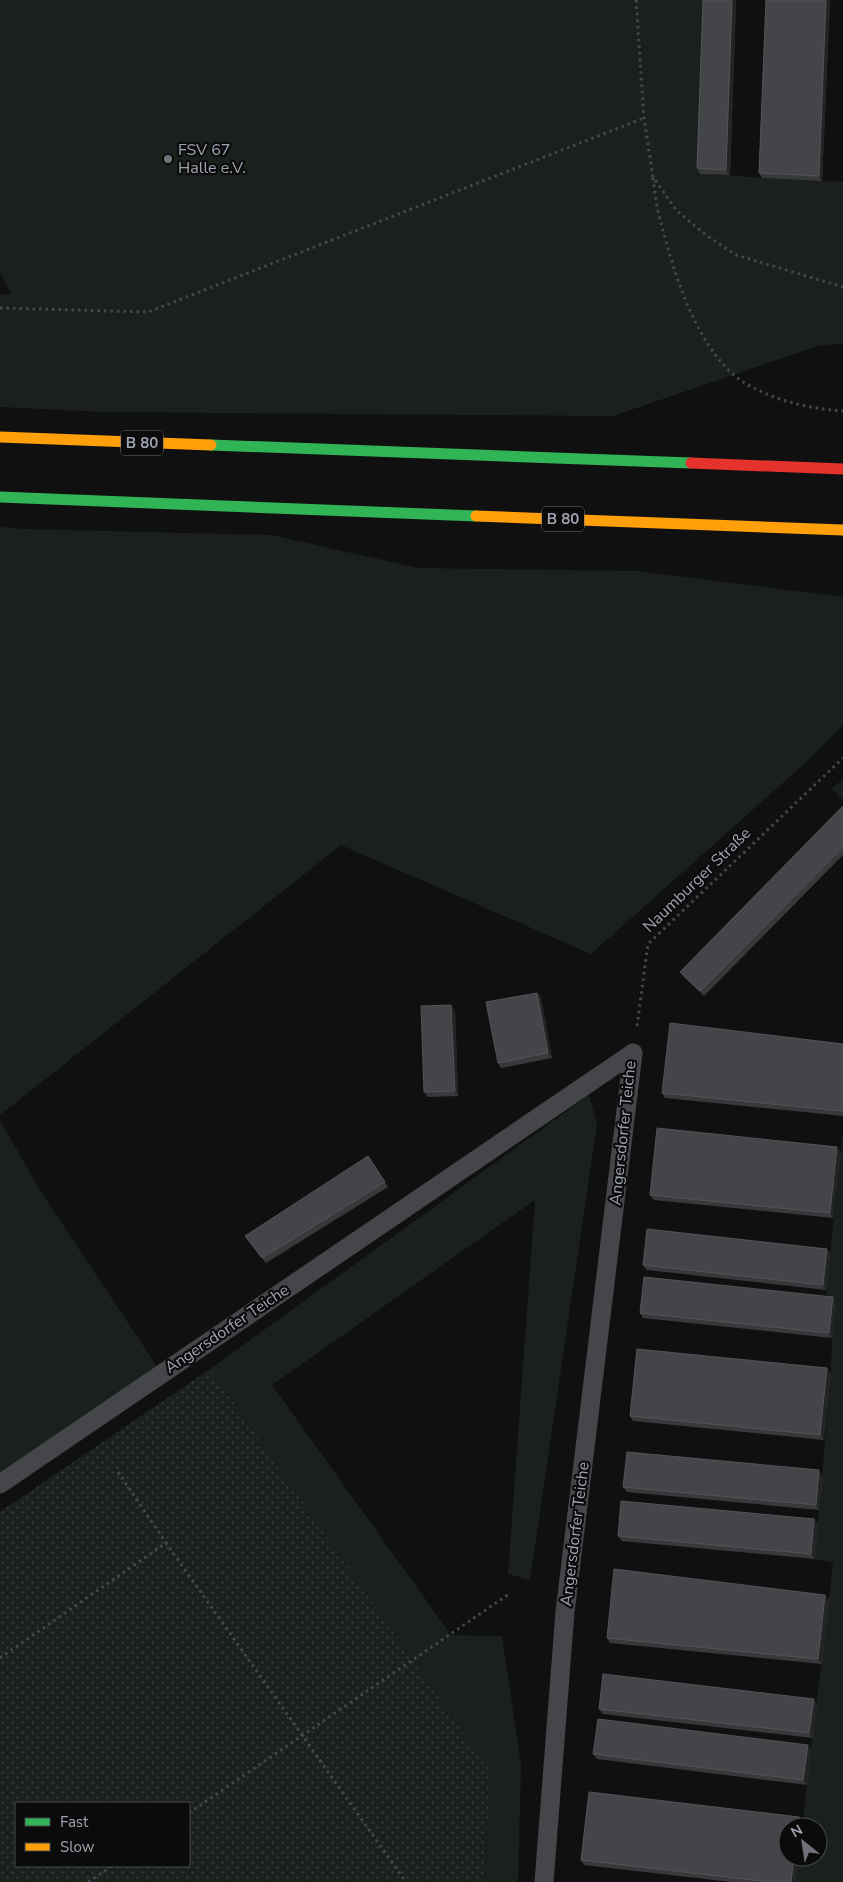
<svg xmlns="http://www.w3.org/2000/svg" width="843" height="1882" font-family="'Nunito Sans',sans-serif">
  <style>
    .green { fill: #1a211c }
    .garden { fill: url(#garden-dots); fill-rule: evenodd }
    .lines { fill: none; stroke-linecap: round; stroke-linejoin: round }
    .path { stroke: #46474b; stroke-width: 3; stroke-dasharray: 2.5 4; stroke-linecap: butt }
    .lane { stroke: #454649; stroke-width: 19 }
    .fast { stroke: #30b455; stroke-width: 11 }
    .slow { stroke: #ff9f0a; stroke-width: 11 }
    .jam { stroke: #e5322d; stroke-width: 11 }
    .wall { fill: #39393c }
    .shaded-wall { fill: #242425 }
    .building { fill: #444549; stroke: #535459 }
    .poi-dot { fill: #6e717a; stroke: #0b0b0c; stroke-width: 2 }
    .labels { text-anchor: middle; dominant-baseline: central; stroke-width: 4.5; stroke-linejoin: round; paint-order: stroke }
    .shield { fill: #0b0b0c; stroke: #747780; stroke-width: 1 }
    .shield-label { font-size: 15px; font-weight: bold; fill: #a1a5b2 }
    .poi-label { font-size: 16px; fill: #a1a5b2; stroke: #0b0b0c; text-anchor: start }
    .street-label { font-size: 16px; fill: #a1a5b2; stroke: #0b0b0c }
  </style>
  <defs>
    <pattern id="garden-dots" width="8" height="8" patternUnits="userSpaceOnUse" patternTransform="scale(1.25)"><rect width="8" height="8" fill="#1a211c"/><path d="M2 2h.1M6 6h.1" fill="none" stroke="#383e3b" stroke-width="1.8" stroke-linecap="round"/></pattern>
  </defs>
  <rect width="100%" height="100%" fill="#101011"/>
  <g class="green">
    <path d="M 0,0 L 707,0 L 700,173 L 763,178 L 843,182 L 843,343 L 818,346 L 613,416 L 104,412 L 0,407 L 0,295 L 11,294 L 0,272 Z"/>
    <path d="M 0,527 L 27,529 L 271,535 L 418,568 L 637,571 L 843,597 L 843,725 L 803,765 L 591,954 L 341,845 L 0,1115 Z"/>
    <path d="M 843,779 L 843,800 L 832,789 Z"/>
    <path d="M 589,1095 L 597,1124 L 530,1580 L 508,1574 L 535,1200 L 272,1385 L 451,1635 L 502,1636 L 521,1765 L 518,1882 L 485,1882 L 490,1771 L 210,1369 Z"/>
    <path d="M 0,1120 L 41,1192 L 158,1368 L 0,1474 Z"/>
    <path d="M 843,1133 L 843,1882 L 795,1882 L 798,1857 L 818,1857 L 818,1827 L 802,1827 L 833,1563 L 815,1559 L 831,1373 L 832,1338 L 826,1290 Z"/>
  </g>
  <path class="garden" d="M 210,1369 L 490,1771 L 485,1882 L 0,1882 L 0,1512 ZM 16,1803 L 189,1803 L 189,1866 L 16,1866 Z"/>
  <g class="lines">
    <g class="path">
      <path d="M 636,0 L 644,118 L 653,177 L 676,210 L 706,235 L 736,255 L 843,287"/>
      <path d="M 653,178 C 655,192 656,206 660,219 C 673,270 694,341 735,376 C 763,398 808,409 843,411"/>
      <path d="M 0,308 L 148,312 L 644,118"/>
      <path d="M 637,1026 L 648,944 L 843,758"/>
      <path d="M 118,1472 L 166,1543"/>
      <path d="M 0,1658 L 166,1543 L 406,1882"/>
      <path d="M 189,1813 L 509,1594"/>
      <path d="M 88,1882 L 112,1866"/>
    </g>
    <g class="lane">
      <path d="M 0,1484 L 633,1053"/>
      <path d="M 544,1882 L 565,1612 L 633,1053"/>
    </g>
    <g class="fast">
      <path d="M 211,445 L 691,463"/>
      <path d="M 0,497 L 476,516"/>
    </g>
    <g class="slow">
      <path d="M 0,437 L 211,445"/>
      <path d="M 476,516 L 843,530"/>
    </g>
    <path class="jam" d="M 691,463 L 843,469"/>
  </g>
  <g class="wall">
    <path d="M 703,0 L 736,0 L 730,175 L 700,174 L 697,168 Z"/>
    <path d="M 766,0 L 830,0 L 822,181 L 762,178 L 759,173 Z"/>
    <path d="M 843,806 L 843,855 L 704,996 L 684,977 L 680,972 Z"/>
    <path d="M 537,993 L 541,998 L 552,1058 L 501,1068 L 498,1063 Z"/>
    <path d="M 455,1010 L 458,1096 L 428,1097 L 424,1092 Z"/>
    <path d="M 843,1044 L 843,1116 L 665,1098 L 662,1093 Z"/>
    <path d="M 841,1152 L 833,1218 L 654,1200 L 650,1195 Z"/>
    <path d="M 368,1156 L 388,1187 L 266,1263 L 249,1241 Z"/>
    <path d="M 827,1249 L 830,1254 L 826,1290 L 647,1270 L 643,1265 Z"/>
    <path d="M 836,1302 L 832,1338 L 643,1318 L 640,1313 Z"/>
    <path d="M 831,1373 L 824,1440 L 633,1421 L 630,1416 Z"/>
    <path d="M 823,1476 L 819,1510 L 627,1492 L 623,1487 Z"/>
    <path d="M 814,1519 L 818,1524 L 815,1559 L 622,1541 L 618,1536 Z"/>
    <path d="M 825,1595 L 829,1600 L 822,1664 L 610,1643 L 607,1638 Z"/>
    <path d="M 817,1704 L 813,1738 L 603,1714 L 599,1709 Z"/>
    <path d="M 808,1745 L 811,1750 L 807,1785 L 597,1759 L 593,1754 Z"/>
    <path d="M 799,1817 L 803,1822 L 795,1882 L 731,1882 L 584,1865 L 581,1860 Z"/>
  </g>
  <g class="shaded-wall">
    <path d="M 732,0 L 736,0 L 730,175 L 726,170 Z"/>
    <path d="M 826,0 L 830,0 L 822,181 L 819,176 Z"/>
    <path d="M 537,993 L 541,998 L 552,1058 L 548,1053 Z"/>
    <path d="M 451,1005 L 455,1010 L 458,1096 L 455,1091 Z"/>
    <path d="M 837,1147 L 841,1152 L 833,1218 L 830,1213 Z"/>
    <path d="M 827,1249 L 830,1254 L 826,1290 L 823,1285 Z"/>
    <path d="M 833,1297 L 836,1302 L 832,1338 L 829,1333 Z"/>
    <path d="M 827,1368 L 831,1373 L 824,1440 L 820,1435 Z"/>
    <path d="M 819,1470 L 823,1476 L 819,1510 L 816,1505 Z"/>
    <path d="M 814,1519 L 818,1524 L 815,1559 L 811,1554 Z"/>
    <path d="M 825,1595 L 829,1600 L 822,1664 L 818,1659 Z"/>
    <path d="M 814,1699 L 817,1704 L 813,1738 L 809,1733 Z"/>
    <path d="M 808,1745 L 811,1750 L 807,1785 L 803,1780 Z"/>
    <path d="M 799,1817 L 803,1822 L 802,1827 L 798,1827 Z"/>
    <path d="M 794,1857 L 798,1857 L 795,1882 L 791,1882 Z"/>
  </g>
  <g class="building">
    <path d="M 703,0 L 732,0 L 726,170 L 697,168 Z"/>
    <path d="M 766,0 L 826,0 L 819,176 L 759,173 Z"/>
    <path d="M 843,806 L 843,847 L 700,991 L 680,972 Z"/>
    <path d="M 537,993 L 548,1053 L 498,1063 L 486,1002 Z"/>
    <path d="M 451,1005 L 455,1091 L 424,1092 L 421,1006 Z"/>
    <path d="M 670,1023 L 843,1044 L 843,1100 L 842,1111 L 662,1093 Z"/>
    <path d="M 657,1128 L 837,1147 L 830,1213 L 650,1195 Z"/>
    <path d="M 368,1156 L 385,1182 L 262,1258 L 245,1236 Z"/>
    <path d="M 647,1229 L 827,1249 L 823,1285 L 643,1265 Z"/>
    <path d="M 644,1277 L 833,1297 L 829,1333 L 640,1313 Z"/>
    <path d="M 637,1349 L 827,1368 L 820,1435 L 630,1416 Z"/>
    <path d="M 627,1452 L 819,1470 L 816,1505 L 623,1487 Z"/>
    <path d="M 621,1501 L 814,1519 L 811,1554 L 618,1536 Z"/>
    <path d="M 614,1569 L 825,1595 L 818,1659 L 607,1638 Z"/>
    <path d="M 603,1674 L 814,1699 L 809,1733 L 599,1709 Z"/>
    <path d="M 598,1719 L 808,1745 L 803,1780 L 593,1754 Z"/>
    <path d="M 589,1792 L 799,1817 L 798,1827 L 788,1827 L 788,1857 L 794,1857 L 791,1882 L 770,1882 L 581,1860 Z"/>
  </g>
  <circle class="poi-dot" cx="168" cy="159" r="5"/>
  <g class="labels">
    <g class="shield">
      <rect x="121" y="430.5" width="42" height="25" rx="4"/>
      <rect x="542" y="506.5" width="42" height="25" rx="4"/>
    </g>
    <g class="shield-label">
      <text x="142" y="443">B 80</text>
      <text x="563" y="519">B 80</text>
    </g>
    <g class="poi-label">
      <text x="178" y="150">FSV 67<tspan x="178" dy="18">Halle e.V.</tspan></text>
    </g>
    <g class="street-label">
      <text transform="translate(697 880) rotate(-44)">Naumburger Straße</text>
      <text transform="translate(623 1133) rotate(-84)">Angersdorfer Teiche</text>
      <text transform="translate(227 1329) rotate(-34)">Angersdorfer Teiche</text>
      <text transform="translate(575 1534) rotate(-83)">Angersdorfer Teiche</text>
    </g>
  </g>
  <rect x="15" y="1802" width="175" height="65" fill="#0b0b0c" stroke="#47494e"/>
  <rect x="25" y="1818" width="25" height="8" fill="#30b455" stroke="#47494e"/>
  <text x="60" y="1827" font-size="15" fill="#a1a5b2">Fast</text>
  <rect x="25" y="1843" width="25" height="8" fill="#ff9f0a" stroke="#47494e"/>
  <text x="60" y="1852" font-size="15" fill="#a1a5b2">Slow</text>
  <g transform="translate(803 1842) rotate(330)"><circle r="24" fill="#0b0b0c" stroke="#47494e"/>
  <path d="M0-4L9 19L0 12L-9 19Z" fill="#6e717a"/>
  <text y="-8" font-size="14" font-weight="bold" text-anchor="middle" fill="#a1a5b2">N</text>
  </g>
</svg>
